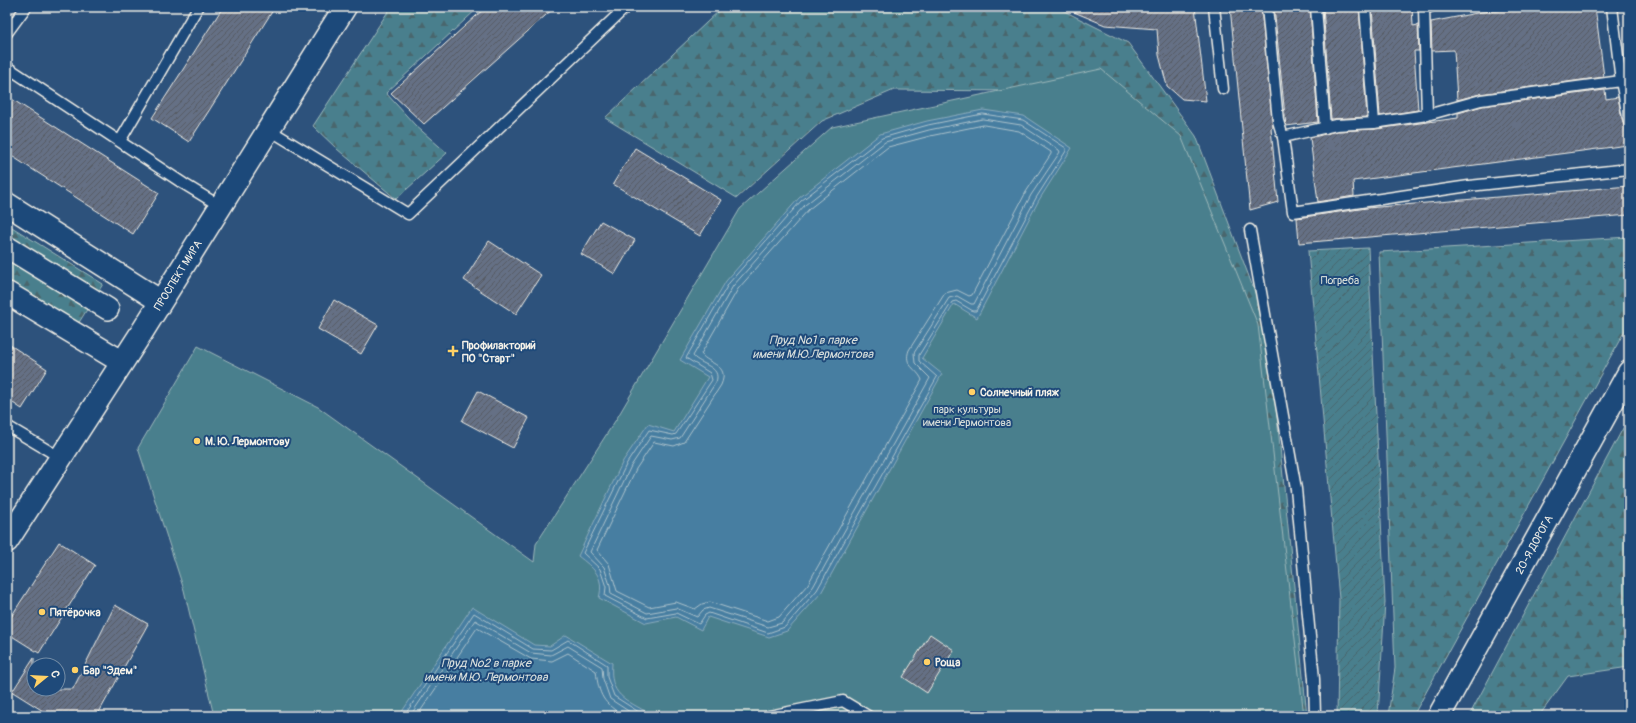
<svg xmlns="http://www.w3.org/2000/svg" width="1636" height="723" font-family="Pangolin,sans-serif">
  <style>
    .forest { fill: url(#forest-firs); stroke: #9eb8ba }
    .park { fill: #497f8d; stroke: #9eb8ba }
    .garden { fill: url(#garden-furrows); stroke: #9eb8ba }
    .water { fill: #467ea1; stroke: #8cacbd }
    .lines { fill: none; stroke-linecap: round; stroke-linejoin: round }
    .shore { stroke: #aec3cc; stroke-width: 1 }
    .building { fill: url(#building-hatch); stroke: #f4f1e8 }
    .lane-casing { stroke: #f4f1e8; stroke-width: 13 }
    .street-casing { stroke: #f4f1e8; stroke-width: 24 }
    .secondary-casing { stroke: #f4f1e8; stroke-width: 25 }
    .lane { stroke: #1f4a7a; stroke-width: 10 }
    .street { stroke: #1f4a7a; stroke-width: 21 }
    .secondary { stroke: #1f4a7a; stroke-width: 22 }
    .poi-dot { fill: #ffd166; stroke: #1f4a7a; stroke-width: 1.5 }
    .labels { text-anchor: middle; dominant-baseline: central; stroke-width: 4; stroke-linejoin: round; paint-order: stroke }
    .street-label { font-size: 11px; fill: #f4f1e8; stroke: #1f4a7a }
    .park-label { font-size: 11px; fill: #dae0da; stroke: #1f4a7a }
    .poi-label { font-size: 11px; font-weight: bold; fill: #f4f1e8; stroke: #1f4a7a; text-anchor: start }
    .water-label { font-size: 12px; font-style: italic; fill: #dae0dd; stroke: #1f4a7a }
  </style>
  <defs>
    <pattern id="forest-firs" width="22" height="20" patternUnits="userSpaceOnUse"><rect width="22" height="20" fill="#497f8d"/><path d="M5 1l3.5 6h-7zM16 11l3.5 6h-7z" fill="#49666d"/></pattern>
    <pattern id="garden-furrows" width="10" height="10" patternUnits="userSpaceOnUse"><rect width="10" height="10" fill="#497f8d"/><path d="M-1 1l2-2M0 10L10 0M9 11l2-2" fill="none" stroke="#49666d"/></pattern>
    <pattern id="building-hatch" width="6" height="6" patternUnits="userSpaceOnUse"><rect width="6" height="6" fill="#657085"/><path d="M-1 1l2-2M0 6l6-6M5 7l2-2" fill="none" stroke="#565a62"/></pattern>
  </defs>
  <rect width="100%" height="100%" fill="#2d527c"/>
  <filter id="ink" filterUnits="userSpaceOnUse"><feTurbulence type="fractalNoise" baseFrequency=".025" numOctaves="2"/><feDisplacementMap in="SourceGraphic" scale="8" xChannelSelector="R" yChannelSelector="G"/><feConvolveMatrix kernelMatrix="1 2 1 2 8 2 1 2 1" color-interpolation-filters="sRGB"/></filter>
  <g filter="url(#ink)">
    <g class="forest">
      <path d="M 391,7 L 479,7 L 386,93 L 415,125 L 447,153 L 396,199 L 337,149 L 313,126 Z"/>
      <path d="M 723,7 L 1056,7 L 1128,43 L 1196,136 L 1268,327 L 1307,716 L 933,716 L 1013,91 L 894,90 L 822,121 L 737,198 L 605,118 Z"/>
      <path d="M 7,224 L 103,284 L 78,324 L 7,280 Z"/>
      <path d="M 1629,237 L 1629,323 L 1413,716 L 1388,716 L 1395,668 L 1379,252 Z"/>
      <path d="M 1629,417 L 1629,667 L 1568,676 L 1539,716 L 1469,716 Z"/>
    </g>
    <path class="park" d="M 1101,69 L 1181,136 L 1258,325 L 1304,716 L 214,716 L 184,590 L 138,448 L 198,346 L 318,407 L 534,562 L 536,544 L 617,418 L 740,209 L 832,127 Z"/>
    <path class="garden" d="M 1368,248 L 1385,602 L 1378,716 L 1337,716 L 1339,599 L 1308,251 Z"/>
    <g class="water">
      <path d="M 983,110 L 1024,116 L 1072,148 L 1039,200 L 977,318 L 954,304 L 922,358 L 942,374 L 821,593 L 787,631 L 769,637 L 708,617 L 701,630 L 676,617 L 646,623 L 599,598 C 605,576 593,568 578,556 L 623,461 L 648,424 L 674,432 L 708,377 L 680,360 L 726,281 L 799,198 L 880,134 L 927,121 Z"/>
      <path d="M 472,607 L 534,645 L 550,646 L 566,635 L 612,663 C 609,696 625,699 650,714 L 649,716 L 399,716 Z"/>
    </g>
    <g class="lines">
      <g class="shore">
        <path d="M 983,114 L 1023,120 L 1066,148 L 1066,151 L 1036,198 L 976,311 L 973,311 L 956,301 L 952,302 L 919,355 L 919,361 L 937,377 L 817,590 L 785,627 L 768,633 L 709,613 L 705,615 L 699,624 L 676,613 L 647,618 L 605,596 L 606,587 L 600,569 L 583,553 L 627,463 L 649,430 L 673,435 L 676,434 L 712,380 L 710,373 L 686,358 L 729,283 L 801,201 L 882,138 L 928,125 Z"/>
        <path d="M 983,119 L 1021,125 L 1059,150 L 1060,152 L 1031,195 L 974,304 L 971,304 L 957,296 L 949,298 L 914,353 L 915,363 L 930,378 L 813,587 L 782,623 L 768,627 L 709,608 L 703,610 L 697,617 L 676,608 L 647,613 L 611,594 L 610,585 L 604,567 L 590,552 L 631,466 L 651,436 L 672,440 L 680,438 L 716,382 C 722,366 700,365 693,356 L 733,286 L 805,205 L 885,142 L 929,130 Z"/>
        <path d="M 984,125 L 1019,131 L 1051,152 L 1051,154 L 1026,192 L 972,295 L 969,296 L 957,290 L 945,293 L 909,350 C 903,366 917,368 922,380 L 808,584 L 779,617 L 768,621 L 710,602 L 702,604 L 695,609 L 676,602 L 649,607 L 617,591 L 609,564 L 597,550 L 636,469 L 654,442 L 674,446 L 684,442 L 721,385 C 730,364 709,365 701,354 L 738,289 L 809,209 L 888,147 L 930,136 Z"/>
        <path d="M 404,716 L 474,613 L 533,649 L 551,650 L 568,640 L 607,665 L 607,677 L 614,696 L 645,716"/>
        <path d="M 410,716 L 475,620 L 531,653 L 551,655 L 568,646 L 602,667 L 603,679 L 610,699 L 636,716"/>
        <path d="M 417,716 L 477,628 L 531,659 L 552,661 L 568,653 L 596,671 C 599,696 603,703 624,716"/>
      </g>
    </g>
    <g class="building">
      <path d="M 223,7 L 275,7 L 189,142 L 152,118 Z"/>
      <path d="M 486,7 L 555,7 L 424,124 L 391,93 Z"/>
      <path d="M 1062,7 L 1195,7 L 1206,101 L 1182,99 L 1167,86 L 1159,55 L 1157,29 L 1105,25 Z"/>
      <path d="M 1230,7 L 1261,7 L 1273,127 L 1271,128 L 1278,202 L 1250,210 Z"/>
      <path d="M 1274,7 L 1310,7 L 1318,122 L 1286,126 Z"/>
      <path d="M 1323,7 L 1359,7 L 1367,117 L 1331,119 Z"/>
      <path d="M 1372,7 L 1412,7 L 1413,26 L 1418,25 L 1419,51 L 1414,51 L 1418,110 L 1380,116 Z"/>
      <path d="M 1544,7 L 1595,7 L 1604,77 L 1480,94 L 1457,100 L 1454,50 L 1432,51 L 1431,22 L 1482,12 Z"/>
      <path d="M 1605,90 L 1606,99 L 1618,97 L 1623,123 L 1626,127 L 1628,145 L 1353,181 L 1354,196 L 1318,202 L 1310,138 L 1337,131 L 1375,129 L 1458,118 L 1458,113 L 1482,106 Z"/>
      <path d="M 7,96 L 159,193 L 133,234 L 7,153 Z"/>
      <path d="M 635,148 L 721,200 L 700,236 L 613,184 Z"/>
      <path d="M 1629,186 L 1629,215 L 1299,243 L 1297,218 L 1367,208 Z"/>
      <path d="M 601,221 L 635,240 L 615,274 L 581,254 Z"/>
      <path d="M 489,241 L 541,275 L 516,314 L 464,280 Z"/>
      <path d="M 334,300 L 378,325 L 361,354 L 318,329 Z"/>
      <path d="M 7,343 L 47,369 L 22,409 L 7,399 Z"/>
      <path d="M 478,391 L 529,418 L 513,448 L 462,421 Z"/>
      <path d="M 59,542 L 95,565 L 39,653 L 7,633 L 7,623 Z"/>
      <path d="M 115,605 L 148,624 L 97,716 L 51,716 L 8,689 L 14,689 L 34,658 L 34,689 L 73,689 Z"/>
      <path d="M 930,634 L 954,650 L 927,693 L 903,677 Z"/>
    </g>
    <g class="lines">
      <g class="lane-casing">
        <g id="lane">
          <path d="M 1214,7 L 1223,89"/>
          <path d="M 1267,7 L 1278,121 L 1283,137"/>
          <path d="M 1316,7 L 1325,128"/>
          <path d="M 1365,7 L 1374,123"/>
          <path d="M 1612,7 L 1621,81"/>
          <path d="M 7,33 L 26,7"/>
          <path d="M 7,67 L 184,184 L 220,206"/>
          <path d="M 1427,115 L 1424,8 L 1430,7"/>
          <path d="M 1629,122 L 1621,81 L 1481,100 L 1427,115 L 1374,123 L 1336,125 L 1283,137 L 1293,212 L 1469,186 L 1629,169"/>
          <path d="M 268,129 L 408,214 L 626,7"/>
          <path d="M 120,141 L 198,7"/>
          <path d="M 1250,230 L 1296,489 L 1314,679 L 1315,716"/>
          <path d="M 7,426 L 61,458"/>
          <path d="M 769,716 L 843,701 L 868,716"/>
        </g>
      </g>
      <g class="street-casing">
        <path id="street" d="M 7,247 L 108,309"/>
      </g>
      <g class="secondary-casing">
        <g id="secondary">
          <path d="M 7,204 L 160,301"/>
          <path d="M 7,293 L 122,362"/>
          <path id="s1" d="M 7,541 L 142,332 L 345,7"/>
          <path id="s2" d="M 1439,716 L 1629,372"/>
        </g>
      </g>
      <use href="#lane" class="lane"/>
      <use href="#street" class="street"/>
      <use href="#secondary" class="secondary"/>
    </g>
  </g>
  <g class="poi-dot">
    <path d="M451 345h4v4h4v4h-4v4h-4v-4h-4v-4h4z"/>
    <circle cx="972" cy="392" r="4"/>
    <circle cx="197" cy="441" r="4"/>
    <circle cx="42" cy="612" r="4"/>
    <circle cx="927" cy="662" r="4"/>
    <circle cx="75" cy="670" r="4"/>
  </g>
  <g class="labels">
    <g class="street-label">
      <text stroke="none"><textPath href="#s1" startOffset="316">ПРОСПЕКТ МИРА</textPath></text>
      <text stroke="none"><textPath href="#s2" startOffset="196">20-Я ДОРОГА</textPath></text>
    </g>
    <g class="park-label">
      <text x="1340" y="280">Погреба</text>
      <text x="967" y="409">парк культуры<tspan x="967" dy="13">имени Лермонтова</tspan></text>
    </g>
    <g class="poi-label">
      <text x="462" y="345">Профилакторий<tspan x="462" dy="13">ПО "Старт"</tspan></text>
      <text x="980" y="392">Солнечный пляж</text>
      <text x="205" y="441">М. Ю. Лермонтову</text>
      <text x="50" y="612">Пятёрочка</text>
      <text x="935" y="662">Роща</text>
      <text x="83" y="670">Бар "Эдем"</text>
    </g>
    <g class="water-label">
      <text x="813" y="340">Пруд №1 в парке<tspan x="813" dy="14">имени М.Ю.Лермонтова</tspan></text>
      <text x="486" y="663">Пруд №2 в парке<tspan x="486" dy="14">имени М.Ю. Лермонтова</tspan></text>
    </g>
  </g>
  <rect width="1636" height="723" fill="none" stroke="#1f4a7a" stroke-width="24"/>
  <rect x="12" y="12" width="1612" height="699" fill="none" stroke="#f4f1e8" stroke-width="1.5" filter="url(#ink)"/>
  <g transform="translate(46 677) rotate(72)"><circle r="19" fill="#1f4a7a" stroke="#748da6"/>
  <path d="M0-3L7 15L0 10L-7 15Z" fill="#ffd166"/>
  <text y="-6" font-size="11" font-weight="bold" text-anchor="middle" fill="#f4f1e8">С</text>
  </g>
</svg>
